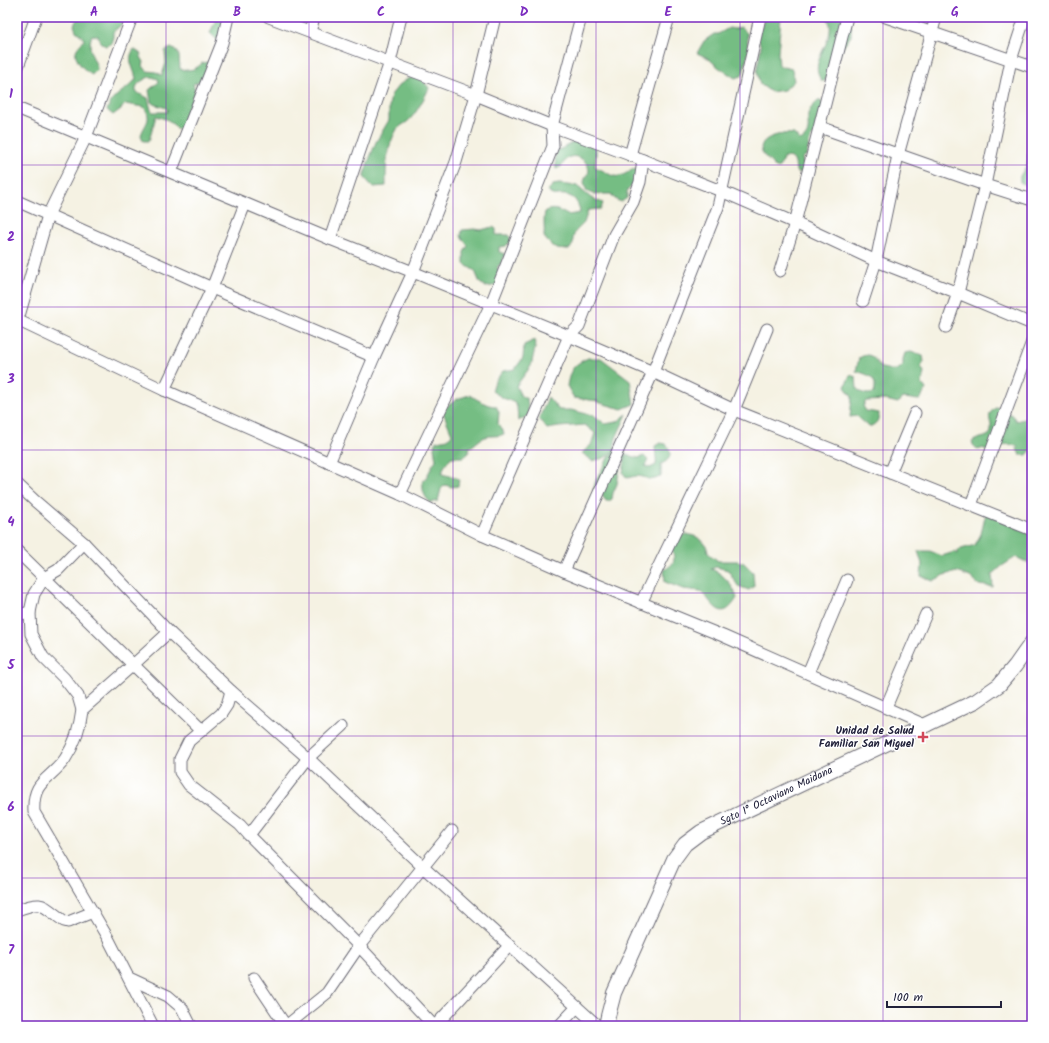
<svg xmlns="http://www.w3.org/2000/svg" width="1049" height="1043" font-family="Kalam,sans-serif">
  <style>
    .forest { fill: #74bd83; stroke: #4b705f; fill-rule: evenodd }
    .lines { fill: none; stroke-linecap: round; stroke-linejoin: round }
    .minor-casing { stroke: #6c6b76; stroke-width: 13 }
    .major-casing { stroke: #6c6b76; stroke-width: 16 }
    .minor { stroke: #fff; stroke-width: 11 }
    .major { stroke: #fff; stroke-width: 14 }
    .grid { fill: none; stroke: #7b2cbf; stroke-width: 1; stroke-opacity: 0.55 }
    .poi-dot { fill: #d1495b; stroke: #fff; stroke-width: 1.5 }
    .labels { text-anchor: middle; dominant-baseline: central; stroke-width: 3; stroke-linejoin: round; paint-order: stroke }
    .poi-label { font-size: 11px; font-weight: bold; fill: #22223b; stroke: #fff; text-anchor: end }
    .street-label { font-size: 11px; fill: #22223b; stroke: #fff }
    .neatline { fill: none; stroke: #7b2cbf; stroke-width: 1.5 }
    .grid-label { font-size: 13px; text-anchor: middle; font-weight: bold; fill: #7b2cbf }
  </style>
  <rect width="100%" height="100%" fill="#fff"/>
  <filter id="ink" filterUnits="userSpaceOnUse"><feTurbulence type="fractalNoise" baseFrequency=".025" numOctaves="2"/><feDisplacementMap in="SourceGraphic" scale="8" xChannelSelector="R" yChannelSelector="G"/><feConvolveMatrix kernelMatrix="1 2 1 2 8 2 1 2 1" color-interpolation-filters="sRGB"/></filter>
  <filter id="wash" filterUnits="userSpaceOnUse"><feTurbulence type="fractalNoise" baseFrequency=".012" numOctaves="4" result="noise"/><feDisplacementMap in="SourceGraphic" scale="16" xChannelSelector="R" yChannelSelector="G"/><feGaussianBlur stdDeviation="0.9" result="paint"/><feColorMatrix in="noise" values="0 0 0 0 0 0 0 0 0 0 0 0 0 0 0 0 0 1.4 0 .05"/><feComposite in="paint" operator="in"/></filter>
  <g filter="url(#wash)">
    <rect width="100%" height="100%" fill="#f5f2e3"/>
    <g class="forest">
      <path d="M 98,17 L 128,17 L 127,20 L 113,32 L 113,37 L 111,44 L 105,46 L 101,42 L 98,36 L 92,35 C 89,42 90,51 93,58 C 95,63 97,64 97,70 L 92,75 C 85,71 74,61 76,51 C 77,47 82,43 84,40 L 81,35 L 76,31 L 74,25 L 77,19 L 89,19 L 95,21 Z"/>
      <path d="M 217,17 L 231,17 L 219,39 L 217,40 L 210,33 Z"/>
      <path d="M 765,17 L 781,17 L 778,53 L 779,66 L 792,69 L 794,81 L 784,90 L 771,92 L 760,84 L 757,71 L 761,47 L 757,35 Z"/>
      <path d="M 827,17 L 849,17 L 851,26 L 851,36 L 842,49 L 825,81 L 822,81 C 805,61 841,38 827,17 Z"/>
      <path d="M 741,27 L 747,33 L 748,44 L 750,49 L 742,76 L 735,78 L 718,67 L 708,58 L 697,53 L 704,41 L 714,34 L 718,34 L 729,28 L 735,29 Z"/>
      <path d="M 171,48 L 177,51 L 179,56 L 180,69 C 189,71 196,70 202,63 L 208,62 L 211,68 C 206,76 202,81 193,84 L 195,90 L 194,96 L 188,107 L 187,120 L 184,126 L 178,129 L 168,120 L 156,116 L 149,141 L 143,141 L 141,135 C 145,123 153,120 144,107 L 125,104 L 121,109 L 113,115 L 107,110 C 112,94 127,91 136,79 C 134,67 126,60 134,49 L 141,54 L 141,57 L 144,62 L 143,66 L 147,71 L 156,72 L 162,75 L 166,63 L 165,51 ZM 149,77 L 152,77 L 158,79 L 159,82 L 149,90 L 151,102 C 156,107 162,105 167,109 L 167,112 L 153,112 L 151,110 L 148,98 L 136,92 C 135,83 142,81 149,77 Z"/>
      <path d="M 409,78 L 421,78 L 429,88 C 425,97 415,116 407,122 C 404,124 400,126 397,129 C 386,149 386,164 386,186 L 373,187 L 364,177 L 367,165 L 376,142 L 389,120 L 389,107 L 391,95 L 399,85 Z"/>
      <path d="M 818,101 L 821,101 C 826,111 828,118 826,130 C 809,135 810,138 807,155 L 802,158 C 803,164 806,167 802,172 L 798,173 L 796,171 C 795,162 795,155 783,158 L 782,163 L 778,168 L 775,167 C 771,162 764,157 762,152 C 756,137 784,132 794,134 L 800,141 C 812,135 807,125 808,115 C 809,109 814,105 818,101 Z"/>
      <path d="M 579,139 L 596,148 L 596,154 L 595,167 C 613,174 613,183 633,169 L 639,170 L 636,182 L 627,191 L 627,198 L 621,202 L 615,199 L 611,194 L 593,194 L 587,191 C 585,187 583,183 585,179 C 585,177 588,176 588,174 C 592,164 579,154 570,157 C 565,158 564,162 562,166 L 556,169 L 555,157 L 557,151 Z"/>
      <path d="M 1028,153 L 1032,153 L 1032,188 L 1020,182 L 1020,176 L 1027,165 Z"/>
      <path d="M 559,184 L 577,186 L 591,198 L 603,203 L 601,209 L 588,210 L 584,223 L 575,232 L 573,238 L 573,244 L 570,249 C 555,251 553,248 544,237 C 545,228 543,220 545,211 C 555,207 559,211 568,215 L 580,213 C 579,204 575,196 565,195 C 561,194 556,196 552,195 L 548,190 L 553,185 Z"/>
      <path d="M 493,227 L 496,229 L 496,235 L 509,235 L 511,241 L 506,246 L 499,247 L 499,252 L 505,254 L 502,263 L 497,267 L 500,273 L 498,285 L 486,287 L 480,283 L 475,271 L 464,264 L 464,252 L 468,246 L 461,236 L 462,230 L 475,229 L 481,230 Z"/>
      <path d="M 535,340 L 536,344 L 531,366 L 516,386 L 521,396 L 527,399 L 529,415 L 518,421 L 517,407 L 515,403 L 503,398 L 492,391 L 495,381 L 503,371 L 515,369 L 523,358 L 524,345 Z"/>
      <path d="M 911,352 L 923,356 L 924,362 L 921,367 L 924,372 L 922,384 L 926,389 L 920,400 C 914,400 909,398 902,398 L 898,403 L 886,400 L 866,401 L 863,406 L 866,411 L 879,413 C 879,421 876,424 869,427 L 857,416 L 850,417 L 852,397 L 845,387 L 850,375 L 856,377 L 857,389 C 863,394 867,395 874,393 C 878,377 869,375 856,371 L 859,358 C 872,350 874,360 881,368 C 892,369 895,374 903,365 L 903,359 L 905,353 Z"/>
      <path d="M 588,358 L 601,358 L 630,380 L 634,404 L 622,409 L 597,402 L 598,401 L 574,398 L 567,386 C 570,369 573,365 588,358 Z"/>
      <path d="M 469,395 C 478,399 485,406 496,406 L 499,412 L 498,424 L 502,428 L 504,434 C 498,437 491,435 485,437 C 479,439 475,445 469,448 L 469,453 L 464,457 L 451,457 L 444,467 L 442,474 C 448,476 453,476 459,479 L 458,486 L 452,487 L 445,485 L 441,489 L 438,501 L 431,503 C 424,497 422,491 423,481 C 430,474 430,467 436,460 L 434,447 L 436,441 L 448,439 L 452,434 L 442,410 L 457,399 Z"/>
      <path d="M 548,397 L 559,410 L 571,410 L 595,416 L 605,424 L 617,422 L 627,414 L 616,438 L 614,449 L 625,446 L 625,458 L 620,466 L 617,484 L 613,493 L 612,499 L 609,501 L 606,501 L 600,493 L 594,492 C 593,478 604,469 608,457 L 611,455 L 613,451 L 604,458 L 592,461 L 582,453 L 591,445 L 595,433 L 585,425 L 559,427 L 547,429 L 539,419 Z"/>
      <path d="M 997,407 C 1005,411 1012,413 1016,421 L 1028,418 L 1032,419 L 1032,449 L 1027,455 L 1020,455 L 1017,449 L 1018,447 C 1011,444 1007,443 1000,447 L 998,452 L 991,452 L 985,450 L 984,448 L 978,450 L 973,445 L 972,442 C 978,437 984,439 990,434 C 995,422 982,416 997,407 Z"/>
      <path d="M 660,443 L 666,444 C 673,453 671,460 661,464 L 661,476 C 650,483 648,477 638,476 C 635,476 631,477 627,478 L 623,473 L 626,454 L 638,458 L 644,456 L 648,460 L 645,466 L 650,468 L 656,465 C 657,459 655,453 655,446 Z"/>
      <path d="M 987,509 L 1032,528 L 1032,558 L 1028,563 L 1016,557 L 1002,566 L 992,575 L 993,587 L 979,585 L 970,577 L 957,572 L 944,575 L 933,581 L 921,576 L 922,564 L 918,551 L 930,551 L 942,556 L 954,552 L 958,554 L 958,550 L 975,545 L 981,534 Z"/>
      <path d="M 686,534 C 698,536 707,541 708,553 L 718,561 L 738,561 L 744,563 L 753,572 L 754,586 L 749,590 L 738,586 L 728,570 L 716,567 L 711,569 C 723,573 733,585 737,598 C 721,625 713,603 701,591 L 683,589 L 665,582 L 664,570 C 678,562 674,559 671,545 C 675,539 679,536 686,534 Z"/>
    </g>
  </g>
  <g filter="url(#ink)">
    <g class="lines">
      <g class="minor-casing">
        <g id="minor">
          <path d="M 269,17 L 476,95 L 552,126 L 630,155 L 721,191 L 795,223 L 876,261 L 958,293 L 1032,324"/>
          <path d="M 886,17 L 1032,67"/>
          <path d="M 310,32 L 314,17"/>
          <path d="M 17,69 L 36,17"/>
          <path d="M 17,108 L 330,239 L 413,272 L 569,336 L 653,372 L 734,410 L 1032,530"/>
          <path d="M 820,127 L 985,185 L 1032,200"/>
          <path d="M 630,155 L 669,17"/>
          <path d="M 171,172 L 222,43 L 228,17"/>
          <path d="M 17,201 L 212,288 L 374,357"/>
          <path d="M 330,239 L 390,62 L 401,17"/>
          <path d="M 780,271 L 795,223 L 847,17"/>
          <path d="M 863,301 L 876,261 L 898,155 L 936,17"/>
          <path d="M 17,320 L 164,390 L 400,494 L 482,535 L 564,571 L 723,636 L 927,726"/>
          <path d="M 17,323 L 48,215 L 86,137 L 132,17"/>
          <path d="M 946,327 L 958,293 L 985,185 L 1011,60 L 1025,17"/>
          <path d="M 164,390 L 212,288 L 245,204"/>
          <path d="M 329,463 L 374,357 L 413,272 L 456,162 L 476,95 L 495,17"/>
          <path d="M 890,473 L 915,413"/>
          <path d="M 17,484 L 35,501 L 84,543 L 169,632 L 231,691 L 308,758 L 423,867 L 598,1026"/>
          <path d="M 400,494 L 491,304 L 553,146 L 552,126 L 581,17"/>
          <path d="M 971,505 L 1032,342"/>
          <path d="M 482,535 L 569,336 L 579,326 L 614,235 L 633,202 L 640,182 L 643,160"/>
          <path d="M 17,551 L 201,731"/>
          <path d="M 564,571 L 653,372 L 718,207 L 760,17"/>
          <path d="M 641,603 L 734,410 L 767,329"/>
          <path d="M 30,612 L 34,594 L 44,578 L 58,570 L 84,543"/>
          <path d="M 17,615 L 30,612 L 31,634 L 43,657 L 64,678 L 78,696 L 82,710"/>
          <path d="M 808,673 L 847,580"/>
          <path d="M 231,691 L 227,705 L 221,714 L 189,741 L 180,759 L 180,772 L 189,785 L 240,825 L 249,835 L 359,946 L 434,1026"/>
          <path d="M 886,707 L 926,614"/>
          <path d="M 249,835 L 308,758 L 343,726"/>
          <path d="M 17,910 C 45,900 41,905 64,921 L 68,922 L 93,912"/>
          <path d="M 129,978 L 168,996 L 182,1008 L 191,1026"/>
          <path d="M 254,978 L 286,1026"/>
          <path d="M 17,1021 L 19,1026"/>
          <path d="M 153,1026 L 109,940 L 34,812 C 32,780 50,780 65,759 C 75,744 80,727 82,710 L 133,665 L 169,632"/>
          <path d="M 286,1026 L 327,993 L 359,946 L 452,831"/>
          <path d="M 435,1026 L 510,945"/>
          <path d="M 559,1026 L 577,1007"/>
        </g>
      </g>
      <g class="major-casing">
        <g id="major">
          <path id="s1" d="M 606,1026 L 608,1016 L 614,993 L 674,859 L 685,844 L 701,832 L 976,701 L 999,685 L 1015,666 L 1032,642"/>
        </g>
      </g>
      <use href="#minor" class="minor"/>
      <use href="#major" class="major"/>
    </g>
  </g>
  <path class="grid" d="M 166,17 L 166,1026M 309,17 L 309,1026M 453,17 L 453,1026M 596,17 L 596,1026M 740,17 L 740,1026M 883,17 L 883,1026M 17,165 L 1032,165M 17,307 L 1032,307M 17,450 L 1032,450M 17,593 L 1032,593M 17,736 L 1032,736M 17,878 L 1032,878"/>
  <path class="poi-dot" d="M921 731h4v4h4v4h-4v4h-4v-4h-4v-4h4z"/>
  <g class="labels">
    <g class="poi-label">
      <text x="914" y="731">Unidad de Salud<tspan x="914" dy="13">Familiar San Miguel</tspan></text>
    </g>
    <g class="street-label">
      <text stroke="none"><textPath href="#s1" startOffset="303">Sgto 1° Octaviano Maidana</textPath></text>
    </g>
  </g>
  <rect width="1049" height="1043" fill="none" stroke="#fff" stroke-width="44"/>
  <path d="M887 1001v6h114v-6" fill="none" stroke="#22223b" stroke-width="2"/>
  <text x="893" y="1001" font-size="12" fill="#22223b" stroke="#ffffff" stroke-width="3" paint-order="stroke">100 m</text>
  <rect x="22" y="22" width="1005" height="999" class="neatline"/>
  <g class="grid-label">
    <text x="94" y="16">A</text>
    <text x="237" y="16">B</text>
    <text x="381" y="16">C</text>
    <text x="524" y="16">D</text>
    <text x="668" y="16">E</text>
    <text x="812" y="16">F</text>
    <text x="955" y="16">G</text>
    <text x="11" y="98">1</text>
    <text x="11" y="241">2</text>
    <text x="11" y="383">3</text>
    <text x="11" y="526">4</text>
    <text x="11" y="669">5</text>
    <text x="11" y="811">6</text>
    <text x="11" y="954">7</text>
  </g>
</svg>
